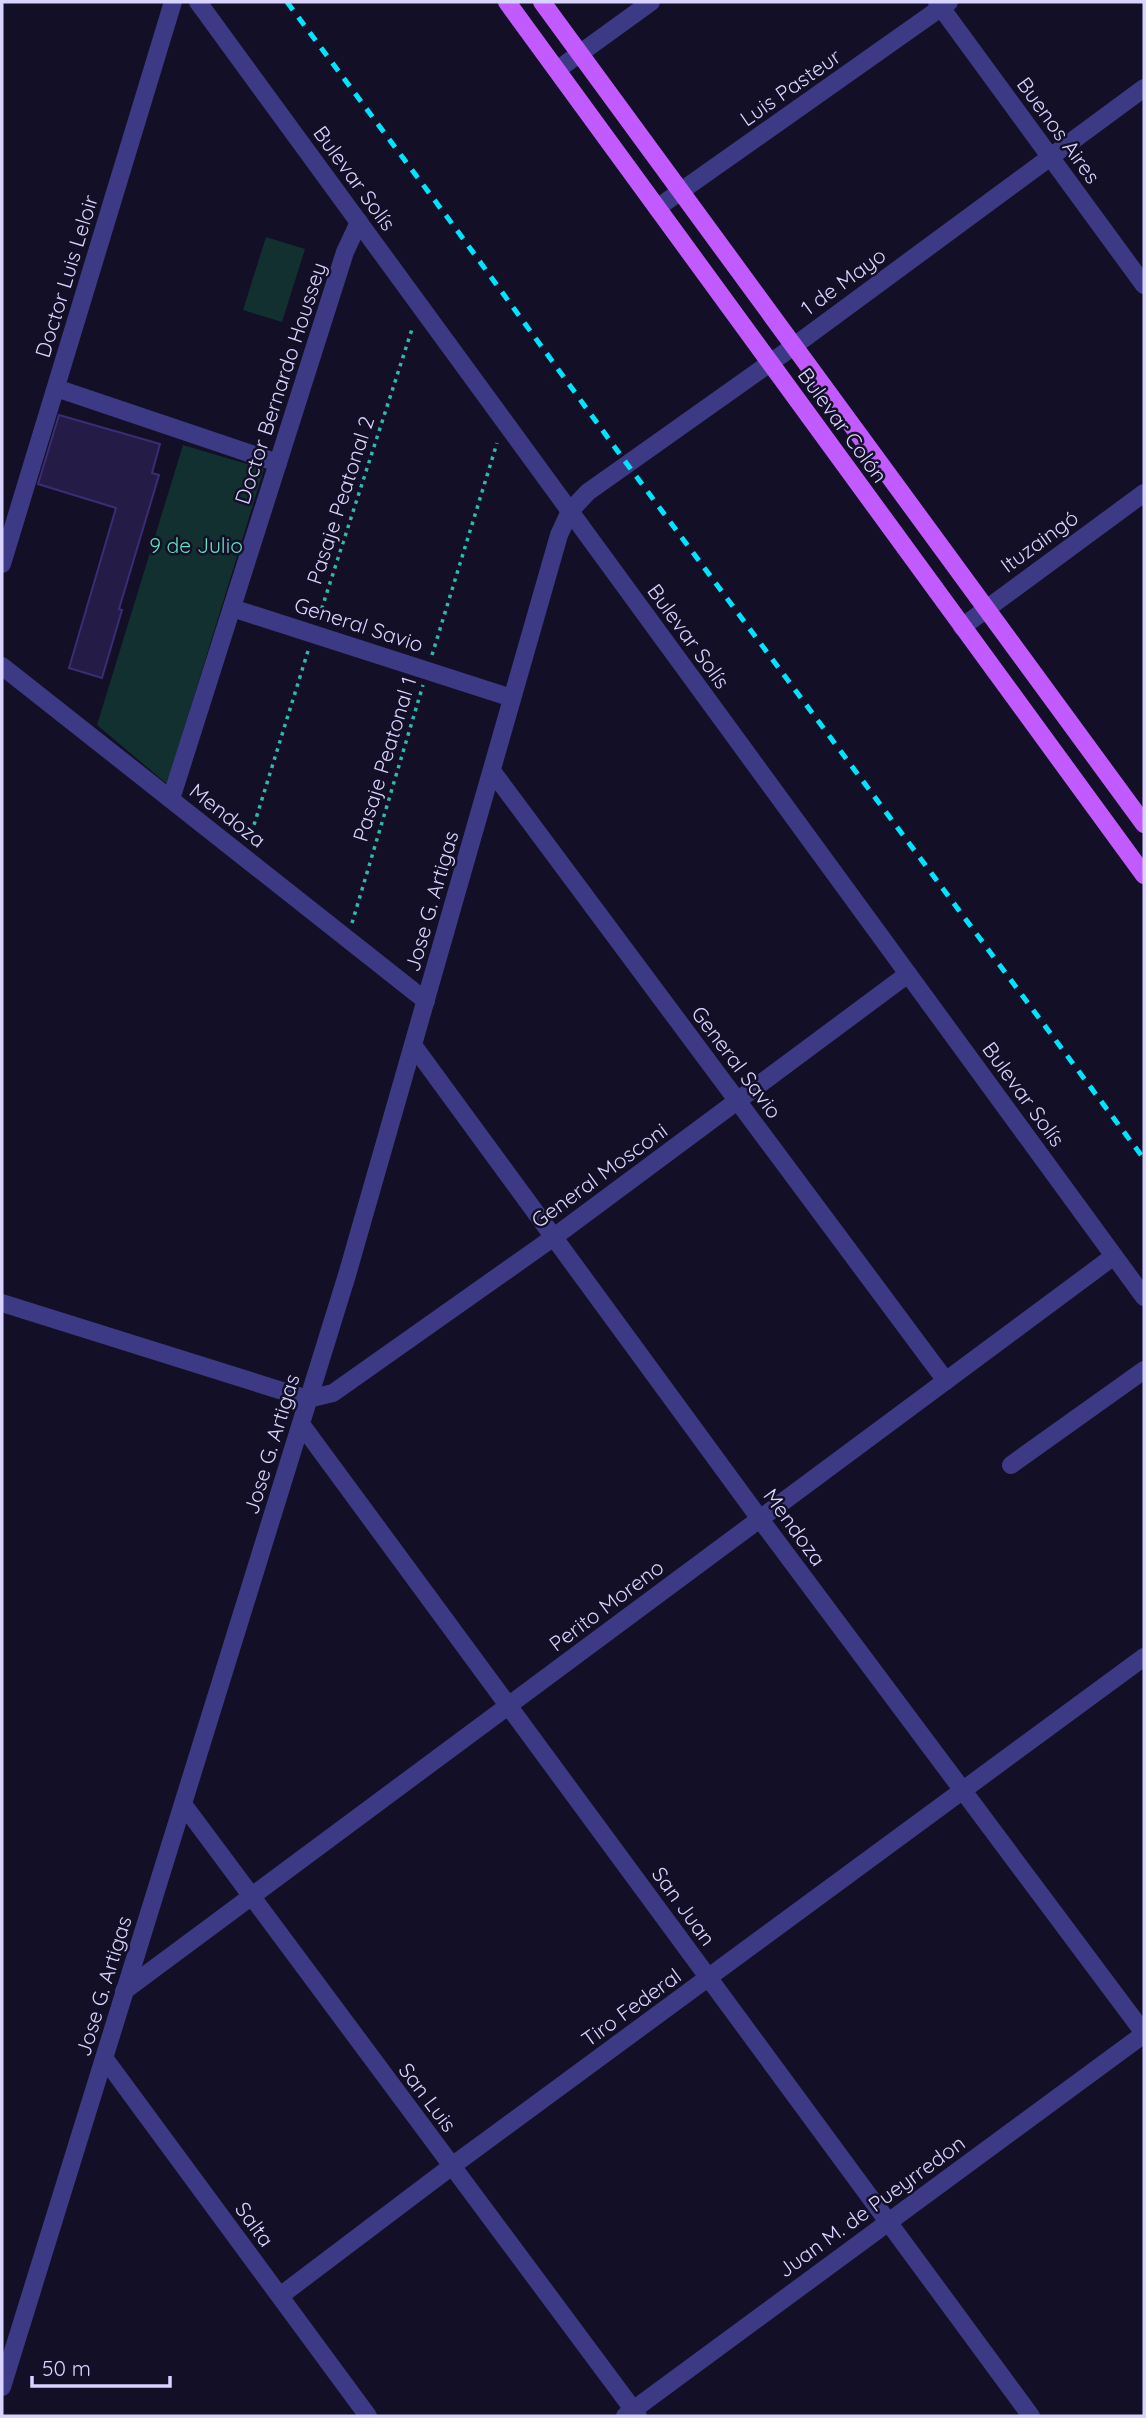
<svg xmlns="http://www.w3.org/2000/svg" width="1146" height="2418" font-family="Quicksand,sans-serif">
  <style>
    .green { fill: #12302f }
    .building { fill: #241b47; stroke: #3b2d73; stroke-width: 2 }
    .lines { fill: none; stroke-linecap: round; stroke-linejoin: round }
    .path { stroke: #2fb8b0; stroke-width: 3.5; stroke-dasharray: 3.5 5; stroke-linecap: butt }
    .minor { stroke: #3d3a85; stroke-width: 18 }
    .major { stroke: #c25bff; stroke-width: 18 }
    .rail { stroke: #00e5ff; stroke-width: 5; stroke-dasharray: 10 9; stroke-linecap: butt }
    .labels { text-anchor: middle; dominant-baseline: central; stroke-width: 5; stroke-linejoin: round; paint-order: stroke }
    .street-label { font-size: 21px; fill: #d9d4ff; stroke: #130f26 }
    .park-label { font-size: 21px; fill: #5fe0c0; stroke: #130f26 }
  </style>
  <rect width="100%" height="100%" fill="#130f26"/>
  <g class="green">
    <path d="M 266,237 L 305,249 L 282,322 L 243,310 Z"/>
    <path d="M 183,445 L 264,469 L 167,784 L 97,725 Z"/>
  </g>
  <path class="building" d="M 59,415 L 160,444 L 152,473 L 159,475 L 119,609 L 122,610 L 102,678 L 69,668 L 116,508 L 38,484 Z"/>
  <g class="lines">
    <g class="path">
      <path d="M 319,617 L 413,326"/>
      <path d="M 432,655 L 497,443"/>
      <path d="M 249,841 L 308,651"/>
      <path d="M 352,923 L 423,685"/>
    </g>
    <g class="minor">
      <path d="M 198,2 L 1144,1297"/>
      <path d="M 937,2 L 1144,285"/>
      <path d="M 557,70 L 651,2"/>
      <path d="M 657,208 L 949,2"/>
      <path d="M 56,388 L 278,463"/>
      <path d="M 2,564 L 173,2"/>
      <path d="M 232,608 L 512,698"/>
      <path d="M 962,627 L 1144,493"/>
      <path d="M 2,666 L 426,1001"/>
      <path d="M 492,771 L 946,1381"/>
      <path d="M 171,799 L 345,252 L 359,222"/>
      <path d="M 413,1045 L 760,1519 L 1144,2033"/>
      <path d="M 2,1303 L 308,1399 L 333,1393 L 554,1237 L 908,974"/>
      <path d="M 301,1424 L 1031,2416"/>
      <path d="M 1011,1465 L 1144,1370"/>
      <path d="M 183,1804 L 638,2416"/>
      <path d="M 124,1991 L 1114,1256"/>
      <path d="M 105,2059 L 368,2416"/>
      <path d="M 280,2296 L 452,2166 L 1144,1657"/>
      <path d="M 2,2387 L 347,1275 L 559,535 L 570,511 L 588,492 L 794,346 L 1144,88"/>
      <path d="M 625,2416 L 1144,2034"/>
    </g>
    <g class="major">
      <path d="M 507,2 L 1144,875"/>
      <path d="M 542,2 L 1144,824"/>
    </g>
    <path class="rail" d="M 287,2 L 459,233 L 627,464 L 1144,1159"/>
  </g>
  <g class="labels">
    <g class="street-label">
      <text transform="translate(790 87) rotate(-35)">Luis Pasteur</text>
      <text transform="translate(1059 130) rotate(54)">Buenos Aires</text>
      <text transform="translate(355 178) rotate(54)">Bulevar Solís</text>
      <text transform="translate(66 276) rotate(-73)">Doctor Luis Leloir</text>
      <text transform="translate(843 281) rotate(-36)">1 de Mayo</text>
      <text transform="translate(280 383) rotate(-72)">Doctor Bernardo Houssey</text>
      <text transform="translate(843 425) rotate(54)">Bulevar Colón</text>
      <text transform="translate(340 500) rotate(-72)">Pasaje Peatonal 2</text>
      <text transform="translate(1039 541) rotate(-36)">Ituzaingó</text>
      <text transform="translate(359 624) rotate(18)">General Savio</text>
      <text transform="translate(689 636) rotate(54)">Bulevar Solís</text>
      <text transform="translate(384 759) rotate(-73)">Pasaje Peatonal 1</text>
      <text transform="translate(228 815) rotate(38)">Mendoza</text>
      <text transform="translate(431 901) rotate(-74)">Jose G. Artigas</text>
      <text transform="translate(737 1062) rotate(53)">General Savio</text>
      <text transform="translate(1024 1094) rotate(54)">Bulevar Solís</text>
      <text transform="translate(599 1175) rotate(-36)">General Mosconi</text>
      <text transform="translate(271 1444) rotate(-73)">Jose G. Artigas</text>
      <text transform="translate(795 1527) rotate(54)">Mendoza</text>
      <text transform="translate(606 1605) rotate(-37)">Perito Moreno</text>
      <text transform="translate(684 1906) rotate(54)">San Juan</text>
      <text transform="translate(103 1986) rotate(-73)">Jose G. Artigas</text>
      <text transform="translate(631 2007) rotate(-36)">Tiro Federal</text>
      <text transform="translate(428 2097) rotate(53)">San Luis</text>
      <text transform="translate(871 2206) rotate(-36)">Juan M. de Pueyrredon</text>
      <text transform="translate(255 2224) rotate(54)">Salta</text>
    </g>
    <g class="park-label">
      <text x="196" y="545">9 de Julio</text>
    </g>
  </g>
  <rect width="1146" height="2418" fill="none" stroke="#d9d4ff" stroke-width="7"/>
  <path d="M32 2376v10h138v-10" fill="none" stroke="#d9d4ff" stroke-width="3.5"/>
  <text x="42" y="2376" font-size="21" fill="#d9d4ff" stroke="#130f26" stroke-width="5" paint-order="stroke">50 m</text>
</svg>
